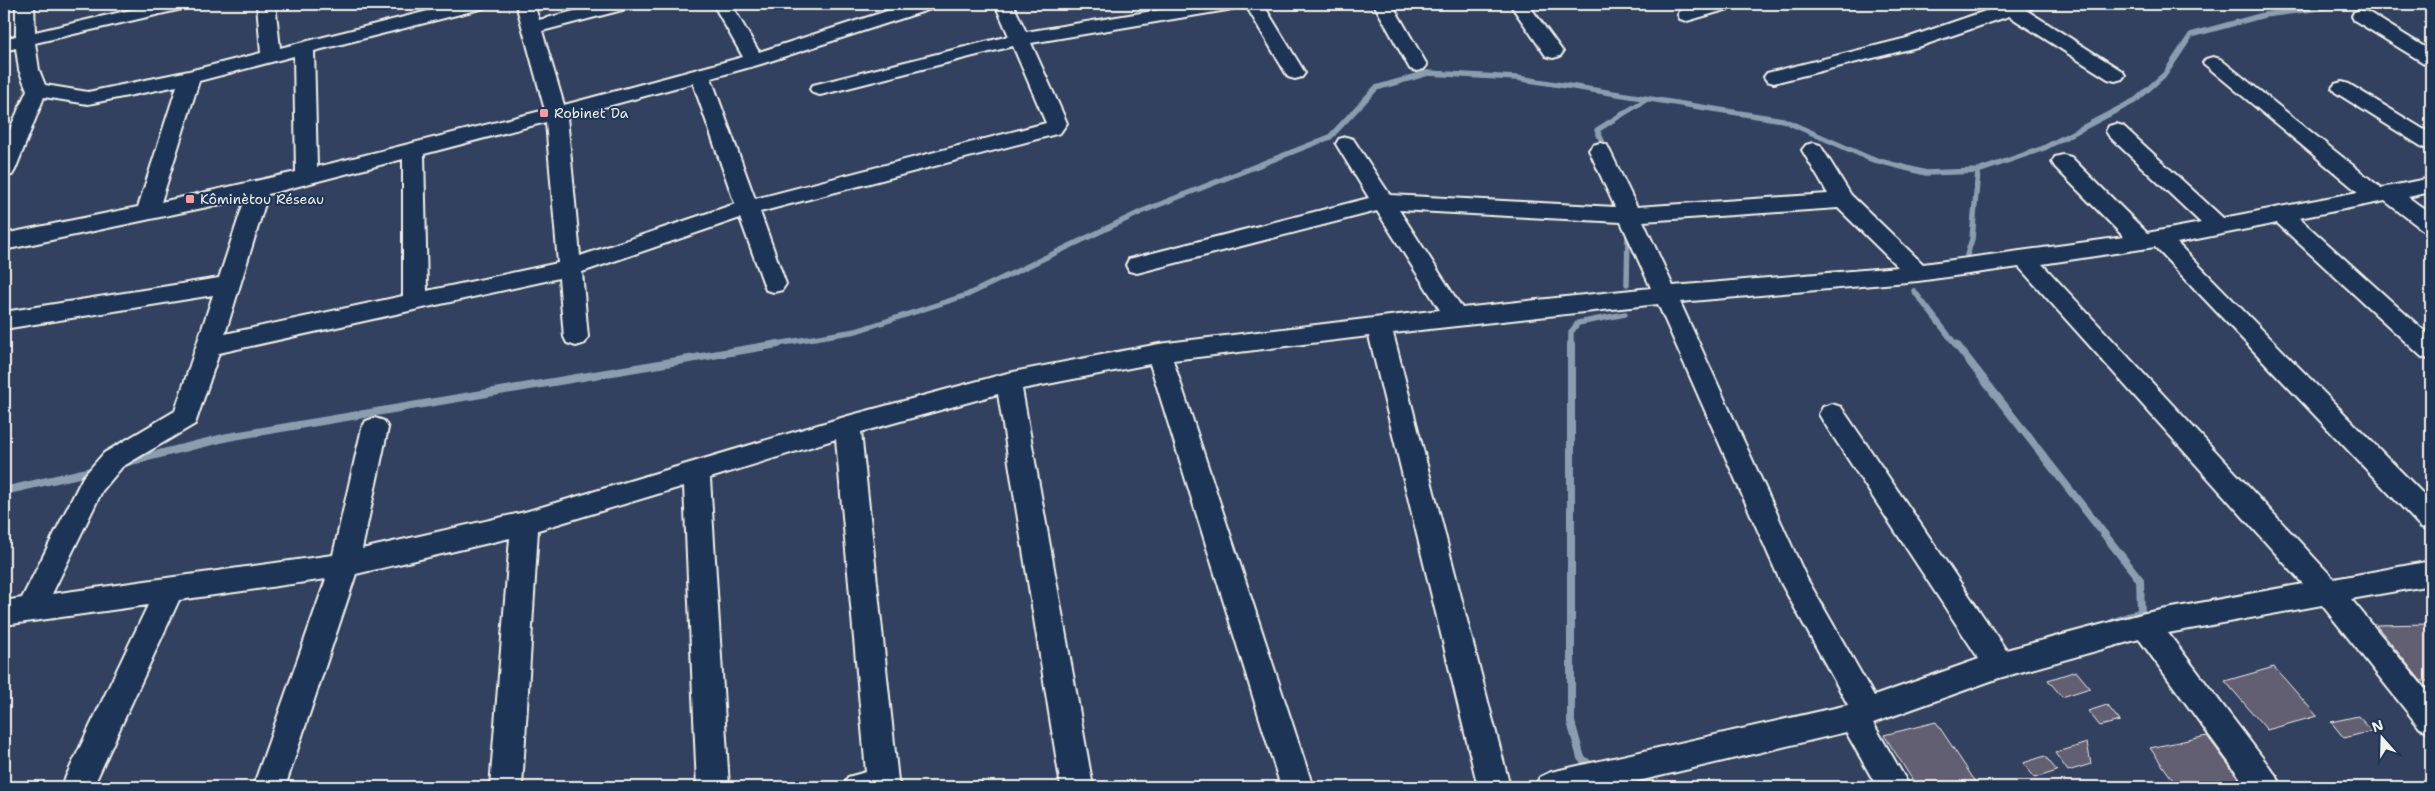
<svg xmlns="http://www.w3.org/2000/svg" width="2435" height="791" font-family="'Shantell Sans',sans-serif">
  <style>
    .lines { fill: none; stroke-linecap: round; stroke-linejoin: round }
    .stream-far1 { stroke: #8a9eb0; stroke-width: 5.5 }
    .stream { stroke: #8a9eb0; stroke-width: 8 }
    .building { fill: #635e73; stroke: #f4f1e8 }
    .minor-casing { stroke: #f4f1e8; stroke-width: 4 }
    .minor { fill: #1d3557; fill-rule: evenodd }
    .poi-dot { fill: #ff9aa2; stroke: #1d3557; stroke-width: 2 }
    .labels { text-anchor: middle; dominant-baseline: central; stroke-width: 4; stroke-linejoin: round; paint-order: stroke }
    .poi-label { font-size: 14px; fill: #f4f1e8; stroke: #1d3557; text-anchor: start }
  </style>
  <rect width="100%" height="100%" fill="#32415f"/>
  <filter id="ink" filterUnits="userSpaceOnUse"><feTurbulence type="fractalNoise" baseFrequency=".02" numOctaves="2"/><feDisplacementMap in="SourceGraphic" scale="10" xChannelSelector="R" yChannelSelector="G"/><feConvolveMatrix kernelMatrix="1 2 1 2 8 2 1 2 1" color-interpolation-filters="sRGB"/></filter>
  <g filter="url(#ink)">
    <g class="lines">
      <g class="stream-far1">
        <path d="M 1607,152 L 1597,130 L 1647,99"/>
        <path d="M 1967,255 L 1972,239 L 1978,171"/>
        <path d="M 1627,284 L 1628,230"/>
        <path d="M 1914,291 L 1956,345"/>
        <path d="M 771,345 L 856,331 L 967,295 L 1143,211 L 1330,137 L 1376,88 L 1428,73 L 1517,78 L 1783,120 L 1871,159 L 1926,173 L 1978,171 L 2044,148 L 2136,100 L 2165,74 L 2191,35 L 2264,15 L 2351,4"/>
        <path d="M 1571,345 L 1571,332 L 1578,323 L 1625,314"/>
      </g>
      <g class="stream">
        <path d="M 1571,344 L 1571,722 L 1581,758 L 1594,768"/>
        <path d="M 1956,344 L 2140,580 L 2141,612 L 2112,623"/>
        <path d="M 123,463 L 228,437 L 778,344"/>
        <path d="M 4,491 L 96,470"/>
      </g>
    </g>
    <g class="building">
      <path d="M 2431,624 L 2431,681 L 2421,681 L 2376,625 Z"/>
      <path d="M 2274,667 L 2317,716 L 2267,730 L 2225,681 Z"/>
      <path d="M 2076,671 L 2090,688 L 2062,697 L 2048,680 Z"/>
      <path d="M 2107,705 L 2120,721 L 2100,726 L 2088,711 Z"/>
      <path d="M 2358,716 L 2372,731 L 2344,738 L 2331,722 Z"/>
      <path d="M 1936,722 L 1979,787 L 1917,787 L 1884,735 Z"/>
      <path d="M 2207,736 L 2245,787 L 2178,787 L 2150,748 Z"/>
      <path d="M 2087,743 L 2091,764 L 2068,771 L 2055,753 Z"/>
      <path d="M 2045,756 L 2057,771 L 2035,778 L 2023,763 Z"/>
    </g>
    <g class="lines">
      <g class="minor-casing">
        <g id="minor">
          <path d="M 16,4 L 34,4 L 35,32 L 156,4 L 188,4 L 186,8 L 35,43 L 39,70 L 45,85 L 88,92 L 189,71 L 261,53 L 257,4 L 275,4 L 280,48 L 456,4 L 486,4 L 484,8 L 314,51 L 317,167 L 545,110 L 516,4 L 534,4 L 539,20 L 602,4 L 632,4 L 630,8 L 542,31 L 564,105 L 743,57 L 713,4 L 731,4 L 759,52 L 909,4 L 936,4 L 934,8 L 761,64 L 711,78 L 755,199 L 1046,123 L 1013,46 L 820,95 L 813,93 L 810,89 L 813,85 L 1009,36 L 995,4 L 1013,4 L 1026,32 L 1195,4 L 1236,4 L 1234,8 L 1227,10 L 1031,43 L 1067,123 L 1060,133 L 760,212 L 786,284 L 782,290 L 774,292 L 766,290 L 740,218 L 582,272 L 588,337 L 585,343 L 576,346 L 567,343 L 564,337 L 559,278 L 219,353 L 195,424 L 122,467 L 102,491 L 52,594 L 333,555 L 362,428 L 366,421 L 375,418 L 384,421 L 388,428 L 362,549 L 525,512 L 848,416 L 1008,373 L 1159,344 L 1440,310 L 1377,211 L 1137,273 L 1129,271 L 1126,265 L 1129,259 L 1137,257 L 1369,198 L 1336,144 L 1339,139 L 1346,137 L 1353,139 L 1390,195 L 1615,207 L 1589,150 L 1593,145 L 1600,143 L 1607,145 L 1637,207 L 1828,194 L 1802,150 L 1806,145 L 1813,143 L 1820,145 L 1851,195 L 1923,264 L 2124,237 L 2055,167 L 2052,162 L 2055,157 L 2063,155 L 2071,157 L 2147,233 L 2201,223 L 2109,136 L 2106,131 L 2109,126 L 2116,124 L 2123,126 L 2223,218 L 2358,192 L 2203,63 L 2206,59 L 2213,57 L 2220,59 L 2381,188 L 2431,178 L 2431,192 L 2408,197 L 2431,214 L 2431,232 L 2423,230 L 2385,201 L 2299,218 L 2431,337 L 2431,360 L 2422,357 L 2277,223 L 2177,243 L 2431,502 L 2431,530 L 2421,527 L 2155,247 L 2042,264 L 2334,579 L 2431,561 L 2431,585 L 2351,599 L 2431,696 L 2431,732 L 2420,728 L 2322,605 L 2168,633 L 2277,777 L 2282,787 L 2247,787 L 2139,639 L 1999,678 L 1873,723 L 1910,787 L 1877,787 L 1846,732 L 1613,787 L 1535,787 L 1540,777 L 1551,772 L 1848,705 L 1781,583 L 1658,304 L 1393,333 L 1510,787 L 1478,787 L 1369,336 L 1173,360 L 1313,787 L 1281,787 L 1150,364 L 1022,389 L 1093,787 L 1061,787 L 998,394 L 861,432 L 898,781 L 901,787 L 843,787 L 848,777 L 866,772 L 836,439 L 710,478 L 729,787 L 697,787 L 684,486 L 538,530 L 522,787 L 490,787 L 510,538 L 356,574 L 285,787 L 253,787 L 326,579 L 179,600 L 93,787 L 61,787 L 148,605 L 4,625 L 4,601 L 22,598 L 83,477 L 104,453 L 175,411 L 213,295 L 4,329 L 4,312 L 219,278 L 245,199 L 4,250 L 4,234 L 138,207 L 177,86 L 88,104 L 44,97 L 15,170 L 12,175 L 4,177 L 4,143 L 27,90 L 19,70 L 16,48 L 4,51 L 4,39 L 16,36 ZM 294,56 L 296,172 L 161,202 L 199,81 ZM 693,83 L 735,204 L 580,256 L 567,117 ZM 546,122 L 558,263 L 427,291 L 424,154 ZM 403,159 L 403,296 L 225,334 L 268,194 ZM 1838,208 L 1898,267 L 1673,286 L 1643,221 ZM 1399,210 L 1621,222 L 1651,288 L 1462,308 ZM 2019,267 L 2303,584 L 2145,613 L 2006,650 L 1841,407 L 1832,404 L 1823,407 L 1819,414 L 1823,421 L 1979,659 L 1874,696 L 1806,577 L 1680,302 L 1918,281 Z"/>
          <path d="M 1245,4 L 1263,4 L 1305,73 L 1302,77 L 1295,79 L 1288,77 Z"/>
          <path d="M 1374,4 L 1392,4 L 1427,65 L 1424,69 L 1417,71 L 1410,69 Z"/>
          <path d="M 1510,4 L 1528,4 L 1563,52 L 1560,56 L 1553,58 L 1546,56 Z"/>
          <path d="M 1705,4 L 1734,4 L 1732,8 L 1687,21 L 1680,19 L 1678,15 L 1680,11 Z"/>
          <path d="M 1995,4 L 2034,4 L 2032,8 L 2026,10 L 2122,71 L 2125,75 L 2122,79 L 2115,81 L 2108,79 L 2009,16 L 1921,46 L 1781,81 L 1774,83 L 1767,81 L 1764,77 L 1767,73 L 1907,38 L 1997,7 Z"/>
          <path d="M 2361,10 L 2368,12 L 2431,51 L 2431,65 L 2424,63 L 2354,20 L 2352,16 L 2354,12 Z"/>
          <path d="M 2342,82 L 2349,84 L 2431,134 L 2431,150 L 2424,148 L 2335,92 L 2332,88 L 2335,84 Z"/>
        </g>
      </g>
      <use href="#minor" class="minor"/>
    </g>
  </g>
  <g class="poi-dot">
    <rect x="539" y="108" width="10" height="10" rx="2.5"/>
    <rect x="185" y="194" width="10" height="10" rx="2.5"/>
  </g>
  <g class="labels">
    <g class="poi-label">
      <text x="554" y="113">Robinet Da</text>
      <text x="200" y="199">Kôminètou Réseau</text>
    </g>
  </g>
  <rect width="2435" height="791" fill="none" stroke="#1d3557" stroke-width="20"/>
  <rect x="10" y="10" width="2415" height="771" fill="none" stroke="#f4f1e8" stroke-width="2" filter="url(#ink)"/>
  <g transform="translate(2382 738) rotate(340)" stroke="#1d3557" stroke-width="4" paint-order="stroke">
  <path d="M0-4L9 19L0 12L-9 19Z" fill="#f4f1e8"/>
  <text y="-8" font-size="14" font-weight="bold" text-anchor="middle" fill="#f4f1e8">N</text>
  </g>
</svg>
